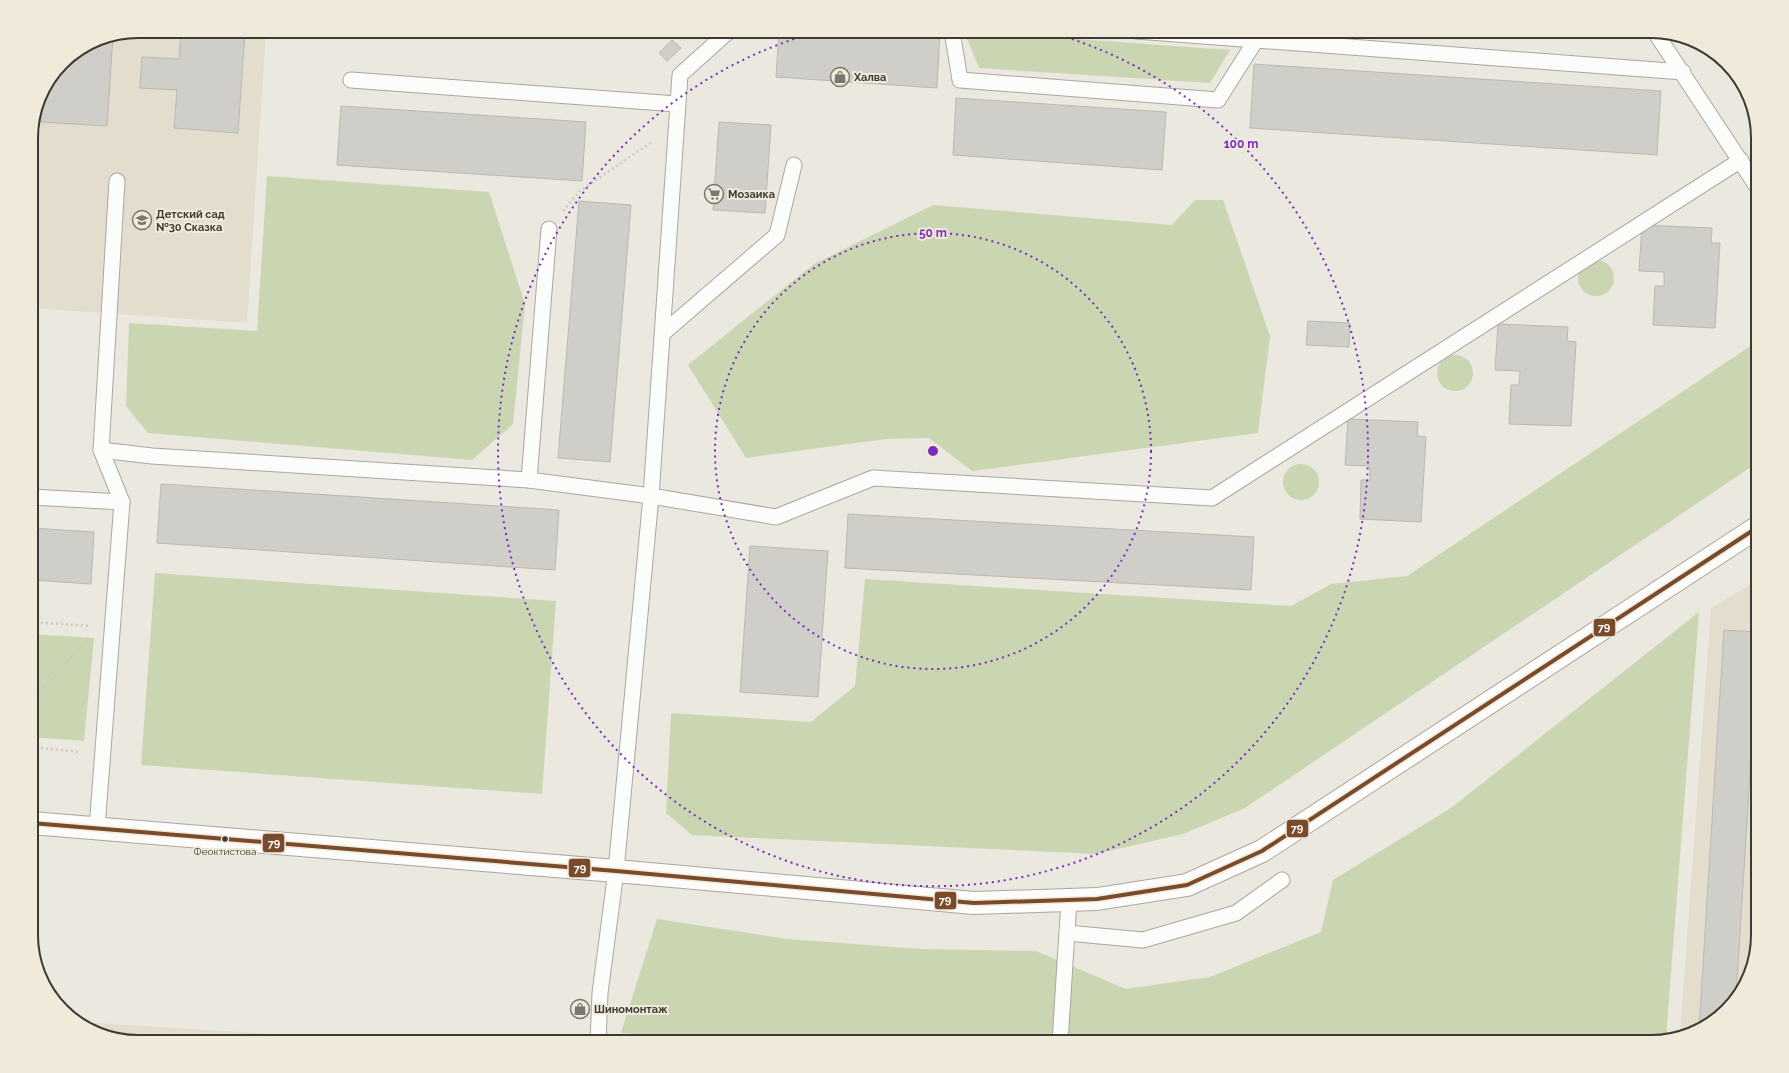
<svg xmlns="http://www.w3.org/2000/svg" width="1789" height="1073" font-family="Raleway,sans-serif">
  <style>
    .built { fill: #e3ddce }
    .green { fill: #cad6b1 }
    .building { fill: #d0cec8; stroke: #bbb8b2 }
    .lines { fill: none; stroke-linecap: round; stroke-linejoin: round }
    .lane-casing { stroke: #a9a7a0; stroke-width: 17 }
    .secondary-casing { stroke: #a9a7a0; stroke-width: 24 }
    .path { stroke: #cbc9c4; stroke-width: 2.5; stroke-dasharray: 2 3; stroke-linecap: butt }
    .lane { stroke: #fcfcfa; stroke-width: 15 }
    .secondary { stroke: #fcfcfa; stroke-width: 22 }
    .bus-1-casing { stroke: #f0eadb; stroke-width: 7 }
    .bus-1 { stroke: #7a4b2a; stroke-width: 4 }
    .ring { fill: none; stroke: #7b2cbf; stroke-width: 2; stroke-dasharray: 2 4 }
    .bus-dot { fill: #3d3a34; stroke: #f0eadb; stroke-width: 1.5 }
    .labels { text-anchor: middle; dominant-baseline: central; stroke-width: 4; stroke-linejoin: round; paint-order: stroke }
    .bus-label { font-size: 10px; fill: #3d3a34; stroke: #f0eadb }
    .poi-label { font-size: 11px; font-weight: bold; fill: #3d3a34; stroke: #f0eadb; text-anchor: start }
    .rim { fill: none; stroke: #3d3a34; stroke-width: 2 }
    .centre { fill: #7b2cbf; stroke: #f0eadb; stroke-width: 2 }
    .ring-label { font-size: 12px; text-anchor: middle; font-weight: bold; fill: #7b2cbf; stroke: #f0eadb; stroke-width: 4; stroke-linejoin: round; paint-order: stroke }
    .line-badge { stroke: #f0eadb; stroke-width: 1.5 }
    .badge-label { font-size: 11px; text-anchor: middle; font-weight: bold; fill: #fff }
  </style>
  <rect width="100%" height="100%" fill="#ebe8e0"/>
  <g class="built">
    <path d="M 138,31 L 266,31 L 247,323 L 31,308 L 31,131 L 39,97 L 62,62 L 97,39 Z"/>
    <path d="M 1758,580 L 1758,936 L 1744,989 L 1705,1028 L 1680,1034 L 1711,608 Z"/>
    <path d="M 79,1022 L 399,1042 L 138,1042 L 84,1028 Z"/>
  </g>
  <g class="green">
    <path d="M 964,31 L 966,31 L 1230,50 L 1210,83 L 979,68 Z"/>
    <path d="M 267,176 L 489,192 L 525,304 L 513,424 L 472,460 L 148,433 L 126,406 L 129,323 L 257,331 Z"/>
    <path d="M 1195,200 L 1223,200 L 1270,336 L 1258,433 L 972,471 L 929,438 L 886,439 L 746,458 L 688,365 L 814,264 L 933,205 L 1172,225 Z"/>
    <circle cx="1596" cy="278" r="18"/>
    <path d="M 1758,341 L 1758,464 L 1748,469 L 1245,808 L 1183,834 L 1096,854 L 692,835 L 666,813 L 671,713 L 811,722 L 855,686 L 865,579 L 1291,606 L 1331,584 L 1407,576 Z"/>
    <circle cx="1455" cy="373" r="18"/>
    <circle cx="1301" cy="482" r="18"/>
    <path d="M 155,573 L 556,601 L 542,794 L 141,765 Z"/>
    <path d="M 1699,612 L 1666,1038 L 1652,1042 L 758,1042 L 621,1033 L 657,919 L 788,939 L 921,949 L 1036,951 L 1126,989 L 1210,977 L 1321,932 L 1333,880 L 1451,808 Z"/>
    <path d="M 31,634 L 94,638 L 84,741 L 31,737 Z"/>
  </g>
  <g class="building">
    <path d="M 181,31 L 245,31 L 238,133 L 174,128 L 177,90 L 140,88 L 142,57 L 179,59 Z"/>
    <path d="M 779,31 L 940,31 L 937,88 L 776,77 Z"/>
    <path d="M 113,36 L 107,126 L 41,122 L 43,91 L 62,62 L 97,39 Z"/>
    <path d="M 672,40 L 681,48 L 667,61 L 659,53 Z"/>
    <path d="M 1254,64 L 1661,91 L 1657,155 L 1250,128 Z"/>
    <path d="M 956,98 L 1166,112 L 1162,170 L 953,155 Z"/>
    <path d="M 341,106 L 586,122 L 582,181 L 337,165 Z"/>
    <path d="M 719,122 L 771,125 L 765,213 L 713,210 Z"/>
    <path d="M 579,201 L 631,205 L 610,462 L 558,458 Z"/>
    <path d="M 1642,225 L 1712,228 L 1711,243 L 1720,243 L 1715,328 L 1653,325 L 1655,286 L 1664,286 L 1664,272 L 1639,271 Z"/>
    <path d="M 1308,321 L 1350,323 L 1349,347 L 1306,345 Z"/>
    <path d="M 1498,324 L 1568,327 L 1567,341 L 1576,342 L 1571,426 L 1509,424 L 1511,385 L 1519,385 L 1520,371 L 1495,370 Z"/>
    <path d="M 1348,419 L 1418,422 L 1417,436 L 1426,437 L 1421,522 L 1360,519 L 1361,480 L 1370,480 L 1370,466 L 1345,465 Z"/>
    <path d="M 161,484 L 559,510 L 555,570 L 157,543 Z"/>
    <path d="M 848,514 L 1254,537 L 1251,590 L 845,568 Z"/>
    <path d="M 31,528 L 94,532 L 91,584 L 31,580 Z"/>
    <path d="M 750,546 L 828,551 L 818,697 L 740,692 Z"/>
    <path d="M 1724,630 L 1758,632 L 1758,644 L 1736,997 L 1705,1028 L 1699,1029 Z"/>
  </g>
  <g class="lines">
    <g class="lane-casing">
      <g id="lane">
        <path d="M 952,31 L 960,80 L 1218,100 L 1256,40 L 1683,72"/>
        <path d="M 1136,31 L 1256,40"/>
        <path d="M 1655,32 L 1758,188"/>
        <path d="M 351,80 L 677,104"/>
        <path d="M 663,333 L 777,235 L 794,165"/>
        <path d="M 101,450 L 152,456 L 529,480 L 651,496 L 776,517 L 873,478 L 1212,498 L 1741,160"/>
        <path d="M 529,480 L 549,229"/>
        <path d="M 31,497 L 122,502"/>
        <path d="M 97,828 L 122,502 L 101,450 L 117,181"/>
        <path d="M 1067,933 L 1143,940 L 1236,913 L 1282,880"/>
        <path d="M 598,1042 L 600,993 L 616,871 L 651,496 L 680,75 L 729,31"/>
        <path d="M 1060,1042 L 1069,900"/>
      </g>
    </g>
    <g class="secondary-casing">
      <path id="secondary" d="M 31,823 L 616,871 L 974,903 L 1097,899 L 1187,885 L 1262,851 L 1758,527"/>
    </g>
    <g class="path">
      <path d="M 563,211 L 580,191 L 652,142"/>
      <path d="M 31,622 L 91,626"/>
      <path d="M 31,703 L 88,638"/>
      <path d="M 31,747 L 80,752"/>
    </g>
    <use href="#lane" class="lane"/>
    <use href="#secondary" class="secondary"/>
    <g class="bus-1-casing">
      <path id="bus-1" d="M 31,823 L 616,871 L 974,903 L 1097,899 L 1187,885 L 1262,851 L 1758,527"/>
    </g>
    <use href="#bus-1" class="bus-1"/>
  </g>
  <g class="ring">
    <circle cx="933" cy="451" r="218"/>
    <path d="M1049 32A435 435 0 1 1 817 32"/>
  </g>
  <defs>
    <g id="shop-ring" transform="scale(1)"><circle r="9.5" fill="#f0eadb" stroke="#7a7770" stroke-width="1.5"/><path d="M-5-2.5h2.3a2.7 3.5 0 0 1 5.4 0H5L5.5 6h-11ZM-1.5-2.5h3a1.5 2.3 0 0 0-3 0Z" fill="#7a7770"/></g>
    <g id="supermarket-ring" transform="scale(1)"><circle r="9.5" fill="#f0eadb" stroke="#7a7770" stroke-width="1.5"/><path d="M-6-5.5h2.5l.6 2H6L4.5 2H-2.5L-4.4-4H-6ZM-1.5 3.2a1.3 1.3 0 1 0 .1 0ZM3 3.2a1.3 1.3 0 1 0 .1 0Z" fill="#7a7770"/></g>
    <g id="school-ring" transform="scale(1)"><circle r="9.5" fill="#f0eadb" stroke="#7a7770" stroke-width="1.5"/><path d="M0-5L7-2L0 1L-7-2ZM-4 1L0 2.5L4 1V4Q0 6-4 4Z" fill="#7a7770"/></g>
  </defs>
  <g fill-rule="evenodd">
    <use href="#shop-ring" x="840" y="77"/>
    <use href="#supermarket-ring" x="714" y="194"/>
    <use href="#school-ring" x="142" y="220"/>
    <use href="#shop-ring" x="580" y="1009"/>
  </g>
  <circle class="bus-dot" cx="225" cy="839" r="3.5"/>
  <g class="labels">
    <g class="bus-label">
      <text x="225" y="851">Феоктистова</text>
    </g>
    <g class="poi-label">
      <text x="854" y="77">Халва</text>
      <text x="728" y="194">Мозаика</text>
      <text x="156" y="214">Детский сад<tspan x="156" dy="13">№30 Сказка</tspan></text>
      <text x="594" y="1009">Шиномонтаж</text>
    </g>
  </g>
  <path d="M0 0H1789V1073H0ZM138 38H1651A100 100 0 0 1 1751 138V935A100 100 0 0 1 1651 1035H138A100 100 0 0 1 38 935V138A100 100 0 0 1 138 38Z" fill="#f0eadb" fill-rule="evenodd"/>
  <path class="rim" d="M138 38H1651A100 100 0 0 1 1751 138V935A100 100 0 0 1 1651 1035H138A100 100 0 0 1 38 935V138A100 100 0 0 1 138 38Z"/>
  <circle cx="933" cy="451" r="6" class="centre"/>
  <g class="ring-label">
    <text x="1241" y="148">100 m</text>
    <text x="933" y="237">50 m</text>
  </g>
  <g class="line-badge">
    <rect x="1593" y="618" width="23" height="19" rx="4" fill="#7a4b2a"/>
    <rect x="1286" y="819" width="23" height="19" rx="4" fill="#7a4b2a"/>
    <rect x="262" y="833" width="23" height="20" rx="4" fill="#7a4b2a"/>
    <rect x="568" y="858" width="23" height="20" rx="4" fill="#7a4b2a"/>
    <rect x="934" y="891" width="23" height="19" rx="4" fill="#7a4b2a"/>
  </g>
  <g class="badge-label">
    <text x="1604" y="631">79</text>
    <text x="1297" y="832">79</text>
    <text x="274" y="847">79</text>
    <text x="580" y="872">79</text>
    <text x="945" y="904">79</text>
  </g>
</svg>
